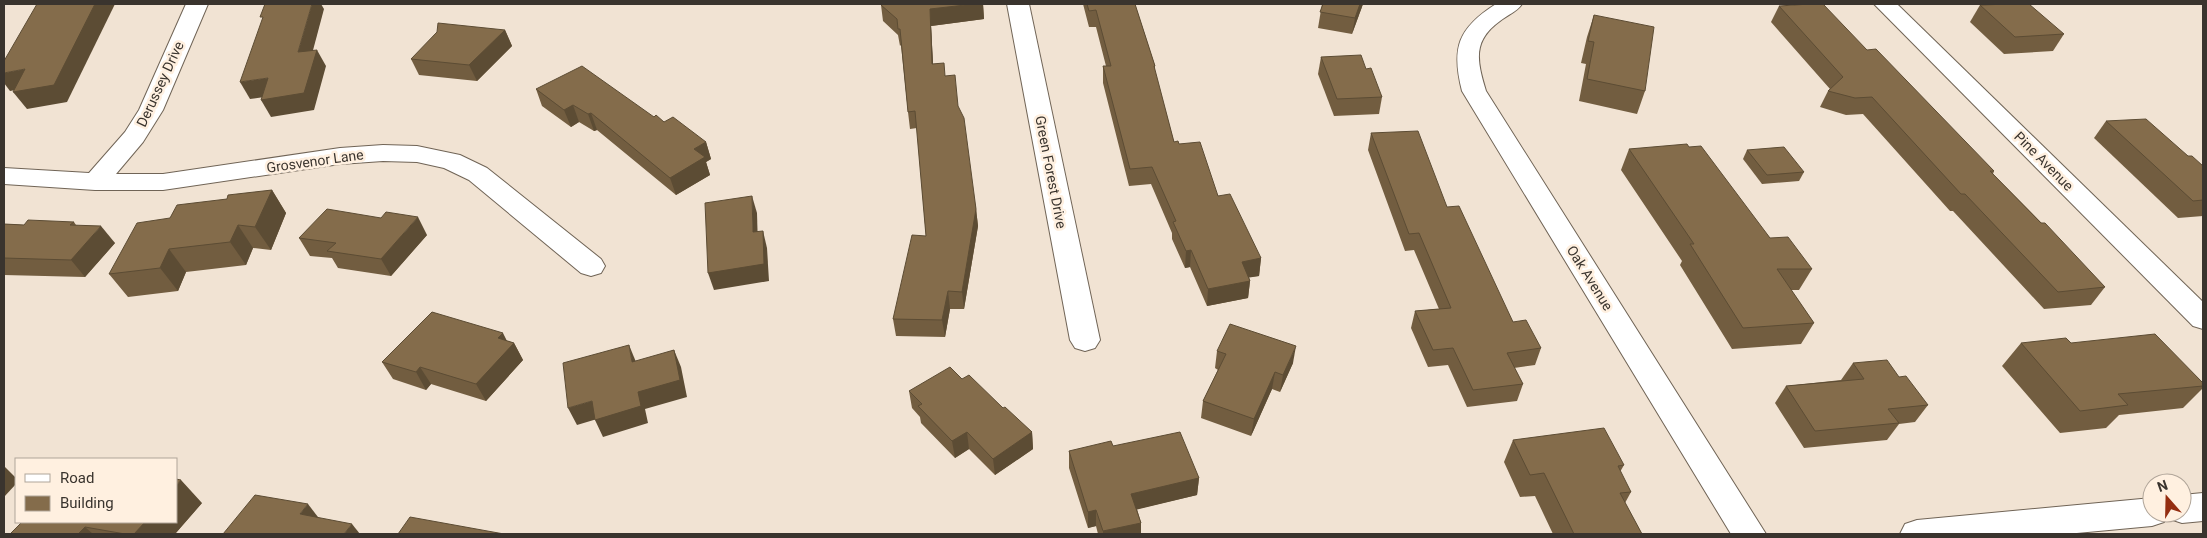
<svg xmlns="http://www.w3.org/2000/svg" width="2207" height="538" font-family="Roboto,sans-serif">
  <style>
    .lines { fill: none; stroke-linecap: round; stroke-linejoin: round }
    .minor-casing { stroke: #706456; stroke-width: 2 }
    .minor { fill: #fff; fill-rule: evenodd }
    .wall { fill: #725d40 }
    .shaded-wall { fill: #5c4c34 }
    .building { fill: #846c4b; stroke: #5c4c34 }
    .labels { text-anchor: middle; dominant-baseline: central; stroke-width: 5; stroke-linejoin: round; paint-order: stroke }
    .street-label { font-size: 14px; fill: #3a342e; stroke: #fff0e0 }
  </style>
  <rect width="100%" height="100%" fill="#f1e3d3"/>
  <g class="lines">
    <g class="minor-casing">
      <g id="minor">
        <path d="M 186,4 L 208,4 L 163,110 L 143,142 L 116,174 L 163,174 L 340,148 L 383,145 L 417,146 L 460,155 L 487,168 L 601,259 L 605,266 L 601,273 L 591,276 L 581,273 L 469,180 L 444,168 L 417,162 L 383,161 L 340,164 L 163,190 L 95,190 L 4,184 L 4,168 L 89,173 L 125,132 L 139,110 Z"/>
        <path d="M 1007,4 L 1029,4 L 1100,340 L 1095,348 L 1085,351 L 1075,348 L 1070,340 Z"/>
        <path d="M 1496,4 L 1522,4 C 1517,12 1507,15 1500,21 C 1472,41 1477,61 1486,91 L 1766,534 L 1731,534 L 1462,91 C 1451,48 1458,28 1496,4 Z"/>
        <path d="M 1874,4 L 1897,4 L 2203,302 L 2203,329 L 2193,326 Z"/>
        <path d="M 2203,493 L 2203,521 L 2182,523 L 2170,519 L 2168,514 L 2164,522 L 2152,526 L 2066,534 L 1900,534 L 1905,524 L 1917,520 L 2152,498 L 2152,513 L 2182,513 L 2182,495 Z"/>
      </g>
    </g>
    <use href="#minor" class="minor"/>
  </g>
  <g class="wall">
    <path d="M 881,4 L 983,4 L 984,19 L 931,26 L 933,64 L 945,76 L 958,106 L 976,209 L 978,226 L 964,309 L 950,309 L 945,337 L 896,336 L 893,319 L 926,236 L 917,128 L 910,129 L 908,112 L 901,45 L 900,46 L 898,35 L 883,21 L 881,5 Z"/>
    <path d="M 1083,4 L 1135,4 L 1155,66 L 1155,72 L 1174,142 L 1179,144 L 1218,196 L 1261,258 L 1259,276 L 1249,277 L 1250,281 L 1248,298 L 1207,306 L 1190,267 L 1185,268 L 1172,239 L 1172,233 L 1151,184 L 1129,186 L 1103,83 L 1103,66 L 1106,66 L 1096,27 L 1089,27 Z"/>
    <path d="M 1322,4 L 1363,4 L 1352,34 L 1318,28 Z"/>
    <path d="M 1980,5 L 2064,34 L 2053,51 L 2004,54 L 1970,22 Z"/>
    <path d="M 1779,6 L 1867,50 L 1994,171 L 1993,174 L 2105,287 L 2091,305 L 2044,309 L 1953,211 L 1950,211 L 1863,114 L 1846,115 L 1820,107 L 1828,91 L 1830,89 L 1771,22 Z"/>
    <path d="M 1594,15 L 1645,91 L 1637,114 L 1579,101 L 1586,64 L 1581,63 L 1587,37 Z"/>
    <path d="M 505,30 L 512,46 L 477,81 L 419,75 L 411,59 Z"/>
    <path d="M 1321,57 L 1366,69 L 1382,97 L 1379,114 L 1334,116 L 1318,74 Z"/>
    <path d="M 536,89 L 654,117 L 706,142 L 711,159 L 706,162 L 710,175 L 676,195 L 597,130 L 594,131 L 579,122 L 571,127 L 542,106 Z"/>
    <path d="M 2106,121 L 2188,156 L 2203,166 L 2203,216 L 2178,218 L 2094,138 Z"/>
    <path d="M 1371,133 L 1447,207 L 1513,322 L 1541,348 L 1535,365 L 1514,368 L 1523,384 L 1517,401 L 1467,407 L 1448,365 L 1428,367 L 1411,328 L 1415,311 L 1439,309 L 1414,250 L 1405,251 L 1368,150 Z"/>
    <path d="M 1689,147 L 1770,238 L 1812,269 L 1799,290 L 1791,290 L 1814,323 L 1801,344 L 1732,349 L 1680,265 L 1682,261 L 1621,170 L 1629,149 Z"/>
    <path d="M 1747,150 L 1804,172 L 1799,181 L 1762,184 L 1743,159 Z"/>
    <path d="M 272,190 L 286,213 L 271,250 L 253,248 L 246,265 L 186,272 L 178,291 L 128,297 L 109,274 L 170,218 L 227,199 Z"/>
    <path d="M 74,222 L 76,225 L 115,243 L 85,277 L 4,275 L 4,224 L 24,225 Z"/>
    <path d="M 427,235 L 391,276 L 338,268 L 332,258 L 310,256 L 299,238 Z"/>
    <path d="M 508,341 L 514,343 L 523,360 L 486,401 L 431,384 L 426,390 L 393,379 L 382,362 Z"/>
    <path d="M 2021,343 L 2071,343 L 2203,383 L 2203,388 L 2183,408 L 2119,415 L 2106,428 L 2060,433 L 2002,366 Z"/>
    <path d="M 1217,351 L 1293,363 L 1280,392 L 1272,389 L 1251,436 L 1201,418 L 1203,401 L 1218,370 L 1215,368 Z"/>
    <path d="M 1853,363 L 1899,377 L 1928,405 L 1915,422 L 1899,424 L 1887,440 L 1804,448 L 1775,403 L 1786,386 L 1841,380 Z"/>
    <path d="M 962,379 L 1003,408 L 1032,432 L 1033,449 L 995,475 L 969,449 L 955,458 L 921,423 L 920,417 L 912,408 L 909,391 Z"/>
    <path d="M 1513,440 L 1624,465 L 1620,472 L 1631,492 L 1625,503 L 1642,534 L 1553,534 L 1535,496 L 1520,497 L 1504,462 Z"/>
    <path d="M 1113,446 L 1199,478 L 1197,495 L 1137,509 L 1141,523 L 1141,534 L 1098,534 L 1096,526 L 1088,528 L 1069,468 L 1069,451 Z"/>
    <path d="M 202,503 L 175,534 L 10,534 Z"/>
  </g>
  <g class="shaded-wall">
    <path d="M 95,4 L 115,4 L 67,102 L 27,109 L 13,92 Z"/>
    <path d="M 312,4 L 321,4 L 324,9 L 308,69 L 298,52 Z"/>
    <path d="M 974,4 L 983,4 L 984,19 L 931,26 L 934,81 L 932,64 L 930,9 Z"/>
    <path d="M 1360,4 L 1363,4 L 1352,34 L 1355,18 Z"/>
    <path d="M 505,30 L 512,46 L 477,81 L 469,65 Z"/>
    <path d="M 317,50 L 326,66 L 314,110 L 271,117 L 261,100 Z"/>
    <path d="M 25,69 L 38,86 L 10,91 L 4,83 L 4,73 Z"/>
    <path d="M 268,78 L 278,95 L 250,99 L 240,82 Z"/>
    <path d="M 573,105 L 579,122 L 571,127 L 564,110 Z"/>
    <path d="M 591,113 L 597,130 L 594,131 L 588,114 Z"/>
    <path d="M 706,142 L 711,159 L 706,162 L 710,175 L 676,195 L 670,178 L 694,149 Z"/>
    <path d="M 272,190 L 286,213 L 271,250 L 255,227 Z"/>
    <path d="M 752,196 L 757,213 L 758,249 L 753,232 Z"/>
    <path d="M 976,209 L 978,226 L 964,309 L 962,292 Z"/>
    <path d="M 418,217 L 427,235 L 391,276 L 381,259 Z"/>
    <path d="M 238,225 L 253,248 L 246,265 L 230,242 Z"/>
    <path d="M 101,226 L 115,243 L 85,277 L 71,260 Z"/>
    <path d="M 763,231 L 767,248 L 769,281 L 714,290 L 708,273 Z"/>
    <path d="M 169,249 L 186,272 L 178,291 L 160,268 Z"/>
    <path d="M 1191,250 L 1190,267 L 1185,268 L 1186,251 Z"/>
    <path d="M 1261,258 L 1259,276 L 1240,279 L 1242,262 Z"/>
    <path d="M 1250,281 L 1248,298 L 1207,306 L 1208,289 Z"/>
    <path d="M 948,291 L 950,309 L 945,337 L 942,320 Z"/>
    <path d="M 503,333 L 510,347 L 514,343 L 523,360 L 486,401 L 476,384 L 498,338 Z"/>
    <path d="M 629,345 L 636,362 L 632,362 Z"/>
    <path d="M 1296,346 L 1293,363 L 1280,392 L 1283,375 Z"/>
    <path d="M 674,350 L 681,367 L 687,397 L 645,409 L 648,423 L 603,437 L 595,420 L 597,419 L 577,425 L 568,408 L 592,401 Z"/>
    <path d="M 420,367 L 431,384 L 426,390 L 416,372 Z"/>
    <path d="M 1275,372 L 1272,389 L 1251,436 L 1254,419 Z"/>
    <path d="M 967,432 L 969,449 L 955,458 L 952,441 Z"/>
    <path d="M 1032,432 L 1033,449 L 995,475 L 993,459 Z"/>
    <path d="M 4,466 L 16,478 L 16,484 L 4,497 Z"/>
    <path d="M 1199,478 L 1197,495 L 1131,511 L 1131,494 Z"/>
    <path d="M 181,480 L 202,503 L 175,534 L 134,534 L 145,522 L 176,522 L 176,486 Z"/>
    <path d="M 308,504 L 321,521 L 300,514 Z"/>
    <path d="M 1096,510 L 1096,526 L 1088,528 L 1088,512 Z"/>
    <path d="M 1141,523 L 1141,534 L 1103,534 L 1103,531 Z"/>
    <path d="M 352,524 L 360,534 L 344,534 Z"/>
    <path d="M 85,527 L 93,534 L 78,534 Z"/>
  </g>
  <g class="building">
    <path d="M 37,4 L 95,4 L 54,85 L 13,92 L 25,69 L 4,73 L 4,61 Z"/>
    <path d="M 265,4 L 312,4 L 298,52 L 317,50 L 304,93 L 261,100 L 268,78 L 240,82 L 263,17 L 260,17 Z"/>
    <path d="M 881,4 L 974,4 L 930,9 L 932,64 L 944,63 L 945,76 L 955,75 L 958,106 L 964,118 L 976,209 L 962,292 L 948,291 L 942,320 L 893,319 L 912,235 L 926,236 L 915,111 L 908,112 L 900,29 L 898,29 L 897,19 L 881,5 Z"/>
    <path d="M 1087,4 L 1135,4 L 1155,66 L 1154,66 L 1174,142 L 1178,141 L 1179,144 L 1200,142 L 1218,196 L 1230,194 L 1261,258 L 1242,262 L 1250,281 L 1208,289 L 1191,250 L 1186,251 L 1173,222 L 1176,221 L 1152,167 L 1130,169 L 1103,66 L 1111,66 L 1096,10 L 1089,11 Z"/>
    <path d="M 1323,4 L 1360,4 L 1355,18 L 1320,12 Z"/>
    <path d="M 1810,4 L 1823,4 L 1867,50 L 1876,49 L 1994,171 L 1990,171 L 2041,223 L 2045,223 L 2105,287 L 2058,292 L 1965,194 L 1961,194 L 1872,97 L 1855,98 L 1828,91 L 1843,77 L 1779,6 Z"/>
    <path d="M 2010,4 L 2029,4 L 2064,34 L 2015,37 L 1980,5 Z"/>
    <path d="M 1594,15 L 1654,27 L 1645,91 L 1587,79 L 1594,42 L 1588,41 Z"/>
    <path d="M 438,23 L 505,30 L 469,65 L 411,59 L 437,32 Z"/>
    <path d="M 1361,55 L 1366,69 L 1371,68 L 1382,97 L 1337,99 L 1321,57 Z"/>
    <path d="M 582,66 L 654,117 L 656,115 L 664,122 L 673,117 L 706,142 L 694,149 L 705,157 L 670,178 L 591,113 L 588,114 L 573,105 L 564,110 L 536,89 Z"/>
    <path d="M 2146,119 L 2188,156 L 2192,156 L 2203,166 L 2203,200 L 2193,201 L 2106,121 Z"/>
    <path d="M 1418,131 L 1447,207 L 1459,206 L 1513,322 L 1526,320 L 1541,348 L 1507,353 L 1523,384 L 1473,390 L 1453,348 L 1433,350 L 1415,311 L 1451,308 L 1419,233 L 1409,234 L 1371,133 Z"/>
    <path d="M 1687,144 L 1689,147 L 1701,146 L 1770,238 L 1788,237 L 1812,269 L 1777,269 L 1814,323 L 1743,328 L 1690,244 L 1694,244 L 1629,149 Z"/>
    <path d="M 1784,147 L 1804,172 L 1767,175 L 1747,150 Z"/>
    <path d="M 272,190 L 255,227 L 238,225 L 230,242 L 169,249 L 160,268 L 109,274 L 137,223 L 170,218 L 177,205 L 227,199 L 228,195 Z"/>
    <path d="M 752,196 L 753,232 L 763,231 L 764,264 L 708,273 L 705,203 Z"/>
    <path d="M 327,209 L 381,218 L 386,212 L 418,217 L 381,259 L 327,251 L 336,243 L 299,238 Z"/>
    <path d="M 28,220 L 74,222 L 70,225 L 101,226 L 71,260 L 4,258 L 4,224 L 24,225 Z"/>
    <path d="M 432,312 L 503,333 L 498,338 L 514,343 L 476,384 L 420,367 L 416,372 L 382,362 Z"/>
    <path d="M 1230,324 L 1296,346 L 1283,375 L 1275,372 L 1254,419 L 1203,401 L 1226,354 L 1217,351 Z"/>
    <path d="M 2155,334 L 2203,383 L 2203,386 L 2118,394 L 2128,405 L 2080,411 L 2021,343 L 2066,338 L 2071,343 Z"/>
    <path d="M 629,345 L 632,362 L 674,350 L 680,380 L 638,392 L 641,406 L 595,420 L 592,401 L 568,408 L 563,363 Z"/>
    <path d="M 1887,360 L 1899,377 L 1906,376 L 1928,405 L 1888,409 L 1899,423 L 1815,431 L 1786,386 L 1864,379 L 1853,363 Z"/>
    <path d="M 950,367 L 962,379 L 969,375 L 1003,408 L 1005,407 L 1032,432 L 993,459 L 967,432 L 952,441 L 918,406 L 922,404 L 909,391 Z"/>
    <path d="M 1604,428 L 1624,465 L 1618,466 L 1631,492 L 1620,493 L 1642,534 L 1574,534 L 1544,473 L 1530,475 L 1513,440 Z"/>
    <path d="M 1180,432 L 1199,478 L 1131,494 L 1141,523 L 1103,531 L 1096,510 L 1088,512 L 1069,451 L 1111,441 L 1113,446 Z"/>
    <path d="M 176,479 L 181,480 L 176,486 Z"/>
    <path d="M 255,495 L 308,504 L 300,514 L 352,524 L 344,534 L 223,534 Z"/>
    <path d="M 410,517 L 504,534 L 398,534 Z"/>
    <path d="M 22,522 L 145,522 L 134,534 L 125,534 L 85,527 L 78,534 L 10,534 Z"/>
  </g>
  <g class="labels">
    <g class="street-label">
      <text transform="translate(160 84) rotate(-65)">Derussey Drive</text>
      <text transform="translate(315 161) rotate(-8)">Grosvenor Lane</text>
      <text transform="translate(2044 161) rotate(45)">Pine Avenue</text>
      <text transform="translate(1051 172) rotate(79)">Green Forest Drive</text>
      <text transform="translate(1590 278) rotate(58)">Oak Avenue</text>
    </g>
  </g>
  <rect width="2207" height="538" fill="none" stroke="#3a342e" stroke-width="10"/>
  <rect x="15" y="458" width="162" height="65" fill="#fff0e0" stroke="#b0a599"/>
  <rect x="25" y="474" width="25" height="8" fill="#ffffff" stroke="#b0a599"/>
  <text x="60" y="483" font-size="15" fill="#3a342e">Road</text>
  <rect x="25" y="496" width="25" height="15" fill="#846c4b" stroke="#b0a599"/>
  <text x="60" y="508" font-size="15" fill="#3a342e">Building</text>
  <g transform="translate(2167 498) rotate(340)"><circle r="24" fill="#fff0e0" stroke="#b0a599"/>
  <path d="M0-4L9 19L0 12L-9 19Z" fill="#942d10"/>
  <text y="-8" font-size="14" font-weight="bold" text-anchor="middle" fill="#3a342e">N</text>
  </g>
</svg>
